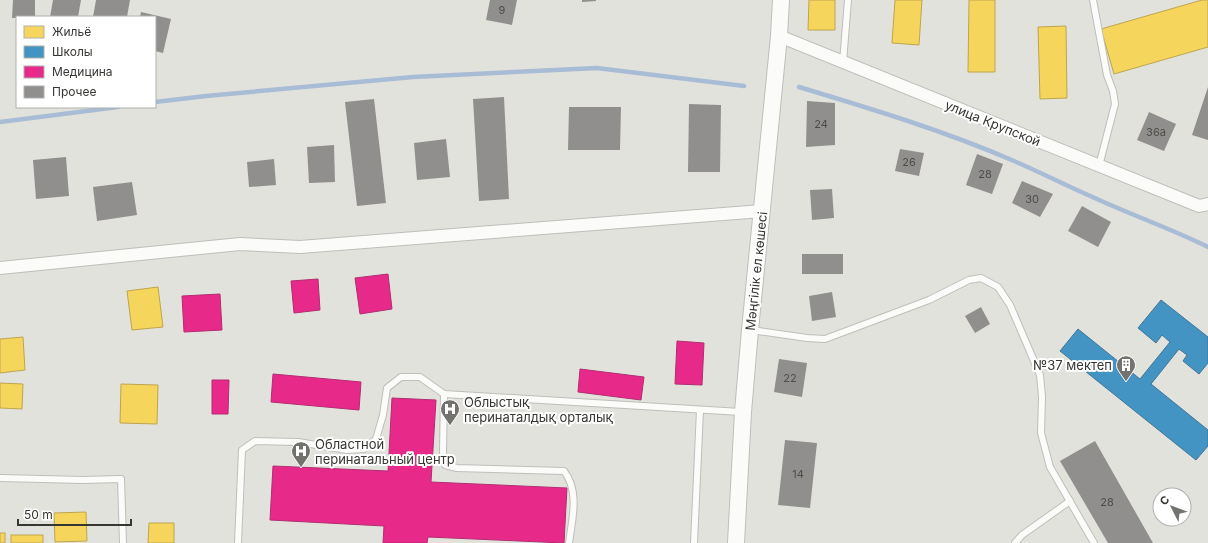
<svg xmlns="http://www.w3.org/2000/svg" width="1208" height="543" font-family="Inter,sans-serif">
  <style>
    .homes { fill: #f6d55c; stroke: #bda54f }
    .schools { fill: #4393c3; stroke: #3f7798 }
    .health { fill: #e7298a; stroke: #b22d70 }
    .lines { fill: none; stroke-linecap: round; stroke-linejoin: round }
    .stream { stroke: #a9bcd5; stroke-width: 4.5 }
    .building { fill: #918f8d }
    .service-casing { stroke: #bebeba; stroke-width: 8 }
    .minor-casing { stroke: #bebeba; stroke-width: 14 }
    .tertiary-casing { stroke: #bebeba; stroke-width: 18 }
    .service { stroke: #fbfbfa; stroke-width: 6 }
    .minor { stroke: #fbfbfa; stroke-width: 12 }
    .tertiary { stroke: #fbfbfa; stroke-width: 16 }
    .labels { text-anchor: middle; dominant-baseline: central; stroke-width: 4; stroke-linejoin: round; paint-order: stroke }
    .number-label { font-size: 11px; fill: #4e4c49 }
    .street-label { font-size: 13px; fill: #373632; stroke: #fff }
    .poi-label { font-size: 13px; fill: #373632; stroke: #fff; text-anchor: start }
  </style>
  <rect width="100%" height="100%" fill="#e2e2dd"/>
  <g class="homes">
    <path d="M 809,0 L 835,0 L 835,30 L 808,30 Z"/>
    <path d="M 895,0 L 922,0 L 919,45 L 892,43 Z"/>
    <path d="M 969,0 L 995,0 L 995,72 L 968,72 Z"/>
    <path d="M 1202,0 L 1208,0 L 1208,47 L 1114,74 L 1101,29 Z"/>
    <path d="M 1066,26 L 1067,98 L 1040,99 L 1038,27 Z"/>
    <path d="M 158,287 L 163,327 L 132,330 L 127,291 Z"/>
    <path d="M 23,337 L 25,370 L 0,373 L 0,339 Z"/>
    <path d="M 0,383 L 23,384 L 22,409 L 0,408 Z"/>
    <path d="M 121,384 L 158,385 L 157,424 L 120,423 Z"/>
    <path d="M 86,512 L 87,541 L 55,542 L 54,513 Z"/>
    <path d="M 149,523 L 174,523 L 174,543 L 148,543 Z"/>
    <rect x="0" y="533" width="5" height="10"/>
    <rect x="11" y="535" width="32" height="8"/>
  </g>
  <path class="schools" d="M 1161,300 L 1208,337 L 1208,363 L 1199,374 L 1183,361 L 1187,355 L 1179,349 L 1151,384 L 1208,430 L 1208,446 L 1196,460 L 1060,351 L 1078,329 L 1140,379 L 1170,342 L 1162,335 L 1156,343 L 1138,328 Z"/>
  <g class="health">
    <path d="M 388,274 L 392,309 L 360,314 L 355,278 Z"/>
    <path d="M 318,279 L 320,310 L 294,313 L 291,281 Z"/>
    <path d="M 220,294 L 222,330 L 184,332 L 182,296 Z"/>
    <path d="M 677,341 L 704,343 L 702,385 L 675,384 Z"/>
    <path d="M 580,369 L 644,377 L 641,400 L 578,392 Z"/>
    <path d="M 273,374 L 361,382 L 359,410 L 271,402 Z"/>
    <path d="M 212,380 L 229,380 L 228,414 L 212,414 Z"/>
    <path d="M 392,398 L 436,400 L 431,482 L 567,488 L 564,543 L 428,537 L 427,543 L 383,543 L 384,526 L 270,520 L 273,466 L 388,471 Z"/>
  </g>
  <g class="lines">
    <g class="stream">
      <path d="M 799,87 C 872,109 945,131 1014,161 C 1042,173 1069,187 1097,199 C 1134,216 1172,229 1208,247"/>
      <path d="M 155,102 L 206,96 L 413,77 L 597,68 L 744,86"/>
      <path d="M 0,122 L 118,107"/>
    </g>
  </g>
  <g class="building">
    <path d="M 13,0 L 35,0 L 35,17 L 12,18 Z"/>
    <path d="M 53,0 L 81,0 L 78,17 L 50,17 Z"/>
    <path d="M 96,0 L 130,0 L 127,17 L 93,17 Z"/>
    <path d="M 490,0 L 517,0 L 512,25 L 486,20 Z"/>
    <path d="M 582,0 L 596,0 L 596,1 L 582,2 Z"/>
    <path d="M 141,12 L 171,19 L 163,53 L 155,51 L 155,17 L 140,17 Z"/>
    <path d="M 1208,87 L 1208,140 L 1192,135 Z"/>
    <path d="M 504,97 L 509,199 L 479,201 L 473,99 Z"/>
    <path d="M 374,99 L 386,203 L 357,206 L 345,102 Z"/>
    <path d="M 807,101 L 835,103 L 835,145 L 806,147 Z"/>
    <path d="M 689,104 L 721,105 L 720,172 L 688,172 Z"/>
    <path d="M 569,107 L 621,107 L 620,150 L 568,150 Z"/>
    <path d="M 1149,112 L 1176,124 L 1164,151 L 1137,140 Z"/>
    <path d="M 446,139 L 450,177 L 417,180 L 414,143 Z"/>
    <path d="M 334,145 L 335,182 L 309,183 L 307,147 Z"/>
    <path d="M 900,149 L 924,153 L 919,176 L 895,171 Z"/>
    <path d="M 977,154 L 1003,164 L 992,194 L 966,185 Z"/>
    <path d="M 66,157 L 69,196 L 36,199 L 33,160 Z"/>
    <path d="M 274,159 L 276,185 L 249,187 L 247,162 Z"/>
    <path d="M 1022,181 L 1053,194 L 1040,217 L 1012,203 Z"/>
    <path d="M 132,182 L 137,215 L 97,221 L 93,187 Z"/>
    <path d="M 832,189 L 834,218 L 812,220 L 810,190 Z"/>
    <path d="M 1082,206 L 1111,222 L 1098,247 L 1068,231 Z"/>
    <rect x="802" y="254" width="41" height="20"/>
    <path d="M 832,292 L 836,317 L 812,321 L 809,296 Z"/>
    <path d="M 981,307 L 990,324 L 975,333 L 965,316 Z"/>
    <path d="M 779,359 L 807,363 L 802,397 L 774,392 Z"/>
    <path d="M 785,440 L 817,443 L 810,508 L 778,505 Z"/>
    <path d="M 1095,441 L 1153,543 L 1108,543 L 1060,461 Z"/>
  </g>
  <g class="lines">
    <g class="service-casing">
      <g id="service">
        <path d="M 1093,0 L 1107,75 L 1113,91 L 1115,104 L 1099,166"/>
        <path d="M 843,62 L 848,0"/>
        <path d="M 751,330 L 807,338 L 825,339 L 929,300 L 969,280 L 981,278 L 998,287 L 1010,305 L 1040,375 L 1042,397 L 1041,433 L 1050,467 L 1094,543"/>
        <path d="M 444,394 L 443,452 L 445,465 L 457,468 L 564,471 C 580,492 572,519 569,543"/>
        <path d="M 0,478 L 83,480 L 121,479 L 123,543"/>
        <path d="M 238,543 L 242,450 L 255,441 L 298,442 L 347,450 L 364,449 L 376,439 L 383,415 L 387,388 L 401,377 L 420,377 L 444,394 L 741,412"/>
        <path d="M 694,543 L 700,410"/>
        <path d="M 1015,543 L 1022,535 L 1070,501"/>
      </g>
    </g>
    <g class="minor-casing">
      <g id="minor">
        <path d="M 779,36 L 1199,206 L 1208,204"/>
        <path d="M 0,268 L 240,244 L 300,247 L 762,211"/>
      </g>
    </g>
    <g class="tertiary-casing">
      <path id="tertiary" d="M 736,543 L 743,412 L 750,330 L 779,36 L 781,0"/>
    </g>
    <use href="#service" class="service"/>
    <use href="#minor" class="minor"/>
    <use href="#tertiary" class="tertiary"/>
  </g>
  <defs>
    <g id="building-pin" transform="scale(1)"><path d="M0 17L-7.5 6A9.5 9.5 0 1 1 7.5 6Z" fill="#73726e" stroke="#fff"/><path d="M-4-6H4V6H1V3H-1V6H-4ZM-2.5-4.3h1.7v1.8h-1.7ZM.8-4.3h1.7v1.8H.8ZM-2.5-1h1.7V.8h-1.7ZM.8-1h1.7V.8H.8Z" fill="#fff"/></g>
    <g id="hospital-pin" transform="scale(1)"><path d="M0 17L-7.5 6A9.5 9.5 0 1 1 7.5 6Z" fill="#73726e" stroke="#fff"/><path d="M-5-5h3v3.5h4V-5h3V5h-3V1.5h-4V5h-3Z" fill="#fff"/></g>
  </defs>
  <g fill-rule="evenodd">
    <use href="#building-pin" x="1126" y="365"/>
    <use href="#hospital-pin" x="450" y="409"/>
    <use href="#hospital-pin" x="301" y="451"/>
  </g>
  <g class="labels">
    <g class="number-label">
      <text x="502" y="10">9</text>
      <text x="821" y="124">24</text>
      <text x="1156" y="132">36а</text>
      <text x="909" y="162">26</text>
      <text x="985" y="174">28</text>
      <text x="1032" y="199">30</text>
      <text x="790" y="378">22</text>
      <text x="798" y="474">14</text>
      <text x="1107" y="502">28</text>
    </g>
    <g class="street-label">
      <text transform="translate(993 123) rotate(22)">улица Крупской</text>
      <text transform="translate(756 271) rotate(-84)">Мәңгілік ел көшесі</text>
    </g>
    <g class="poi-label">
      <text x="1112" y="365" text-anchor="end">№37 мектеп</text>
      <text x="464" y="402">Облыстық<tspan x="464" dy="15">перинаталдық орталық</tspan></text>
      <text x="315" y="444">Областной<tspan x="315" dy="15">перинатальный центр</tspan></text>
    </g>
  </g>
  <rect x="16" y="16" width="140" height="92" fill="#ffffff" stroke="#afafad"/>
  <rect x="24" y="26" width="20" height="12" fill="#f6d55c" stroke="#afafad"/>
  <text x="52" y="36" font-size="12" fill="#373632">Жильё</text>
  <rect x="24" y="46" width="20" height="12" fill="#4393c3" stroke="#afafad"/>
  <text x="52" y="56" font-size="12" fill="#373632">Школы</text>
  <rect x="24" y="66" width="20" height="12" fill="#e7298a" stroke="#afafad"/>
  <text x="52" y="76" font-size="12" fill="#373632">Медицина</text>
  <rect x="24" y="86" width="20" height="12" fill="#918f8d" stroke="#afafad"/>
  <text x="52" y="96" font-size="12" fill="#373632">Прочее</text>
  <g transform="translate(1172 507) rotate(312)"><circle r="19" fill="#ffffff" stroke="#afafad"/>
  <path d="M0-3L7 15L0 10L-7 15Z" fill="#73726e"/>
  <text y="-6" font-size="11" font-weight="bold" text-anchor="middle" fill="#373632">С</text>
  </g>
  <path d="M18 519v6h113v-6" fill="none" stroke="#373632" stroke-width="2"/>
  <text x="24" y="519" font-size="12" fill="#373632" stroke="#ffffff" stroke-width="3" paint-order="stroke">50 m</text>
</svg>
